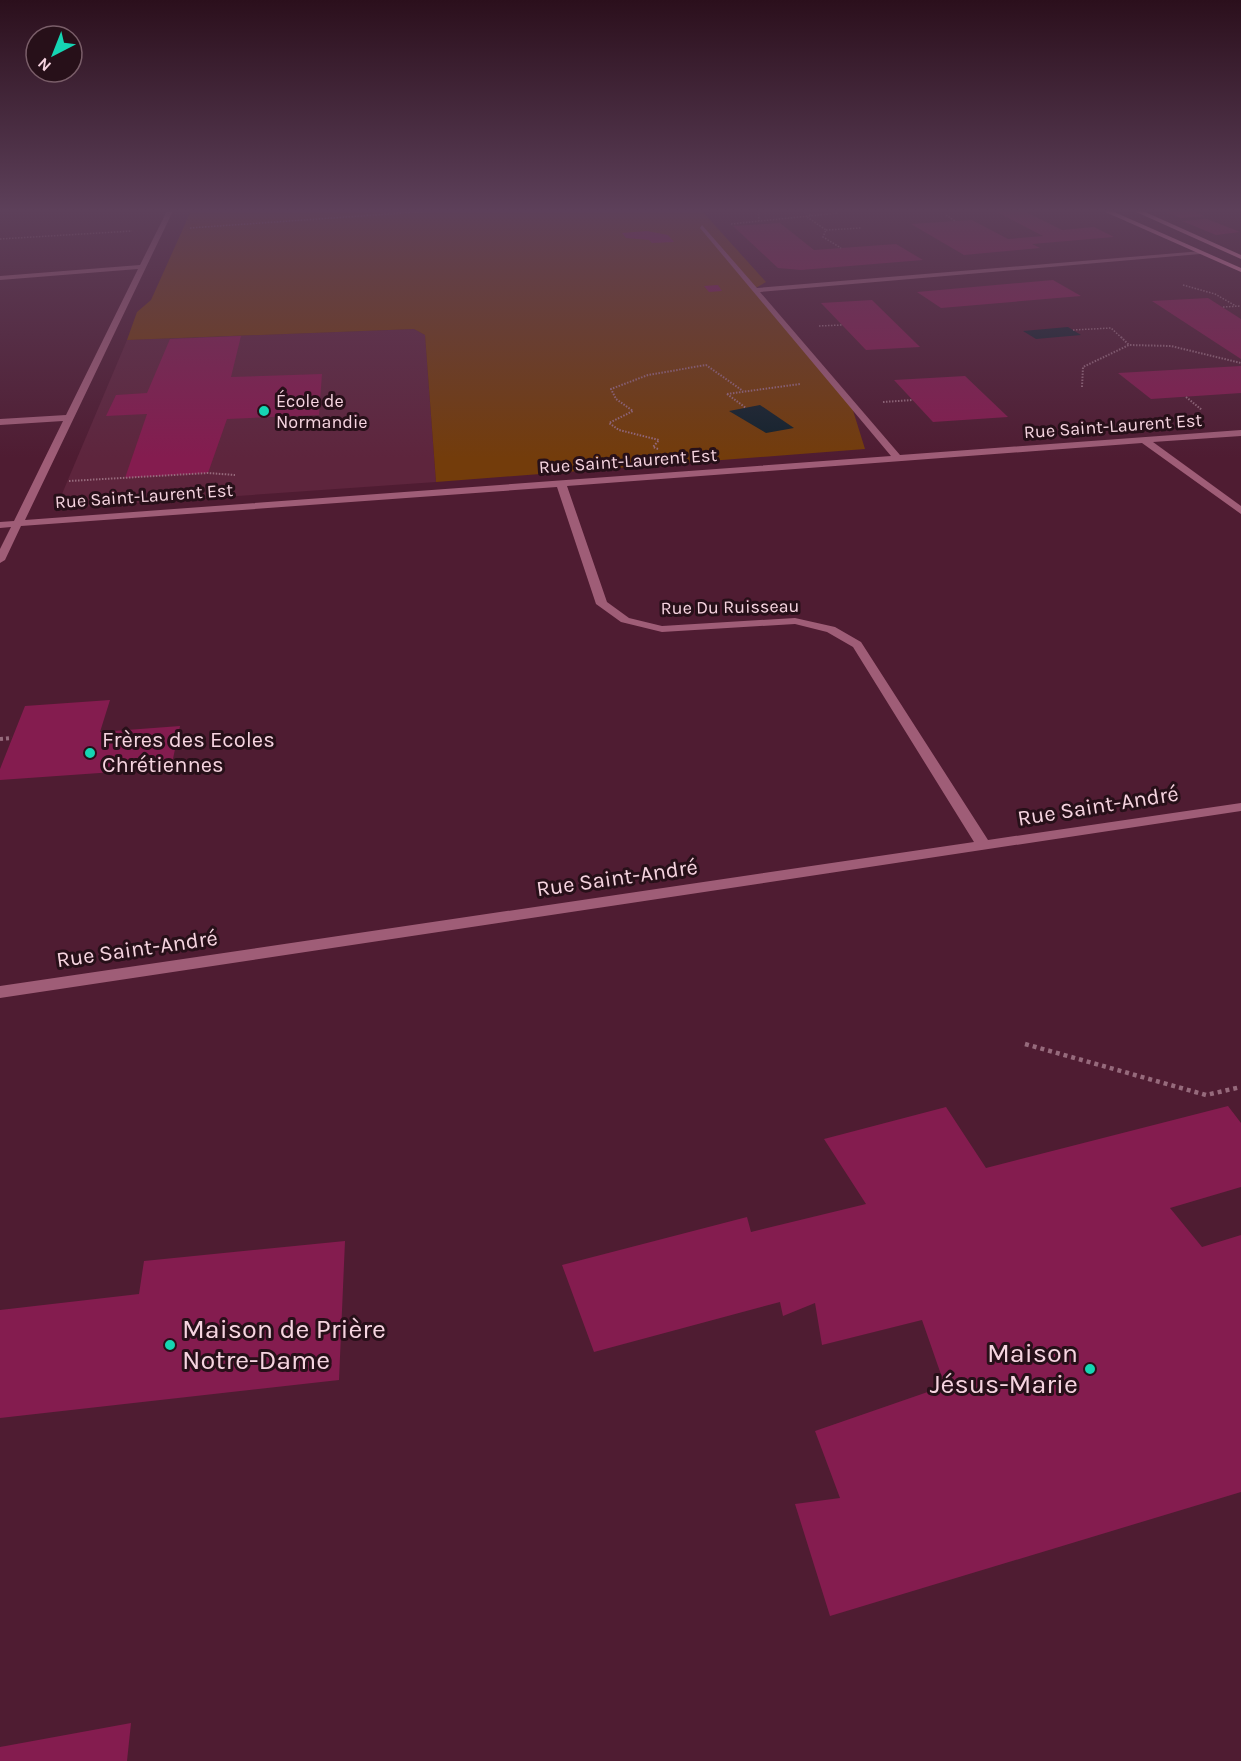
<svg xmlns="http://www.w3.org/2000/svg" width="1241" height="1761" font-family="Karla,sans-serif">
  <style>
    .built { fill: #5e253d }
    .green { fill: #733c0b }
    .water { fill: #12222c }
    .building { fill: #841c4f }
    .lines { fill: none; stroke-linecap: round; stroke-linejoin: round }
    .path-far3 { stroke: #966a7c; stroke-width: 1.5; stroke-dasharray: 1.5 1.5; stroke-linecap: butt }
    .path-far2 { stroke: #966a7c; stroke-width: 2; stroke-dasharray: 1.5 1.5; stroke-linecap: butt }
    .path-far1 { stroke: #966a7c; stroke-width: 4; stroke-dasharray: 3 3; stroke-linecap: butt }
    .path { stroke: #966a7c; stroke-width: 4.5; stroke-dasharray: 4 4; stroke-linecap: butt }
    .minor { fill: #9f5d77; fill-rule: evenodd }
    .major { fill: #fe91bc; fill-rule: evenodd }
    .poi-dot { fill: #15d5b3; stroke: #271019; stroke-width: 2 }
    .labels { text-anchor: middle; dominant-baseline: central; stroke-width: 6; stroke-linejoin: round; paint-order: stroke }
    .far-poi-label { font-size: 18px; fill: #f6d4e0; stroke: #271019; text-anchor: start }
    .far-street-label { font-size: 18px; fill: #f6d4e0; stroke: #271019 }
    .poi-label { font-size: 22px; fill: #f6d4e0; stroke: #271019; text-anchor: start }
    .street-label { font-size: 22px; fill: #f6d4e0; stroke: #271019 }
    .near-poi-label { font-size: 27px; fill: #f6d4e0; stroke: #271019; text-anchor: start }
  </style>
  <rect width="100%" height="100%" fill="#4f1c32"/>
  <path class="built" d="M 414,329 L 425,335 L 436,482 L 80,507 L 59,501 L 127,340 Z"/>
  <path class="green" d="M 191,211 L 702,211 L 766,282 L 754,289 L 851,404 L 865,449 L 436,482 L 425,335 L 414,329 L 127,340 L 137,312 L 151,300 Z"/>
  <g class="water">
    <path d="M 1068,327 L 1081,335 L 1036,339 L 1023,331 Z"/>
    <path d="M 760,405 L 794,428 L 766,433 L 729,411 Z"/>
  </g>
  <g class="building">
    <path d="M 995,211 L 1024,211 L 1062,230 L 1094,227 L 1114,237 L 1032,244 L 1040,248 L 964,255 L 911,224 L 972,220 L 1008,239 L 1043,236 Z"/>
    <path d="M 1175,211 L 1193,211 L 1204,216 L 1181,218 L 1166,212 Z"/>
    <path d="M 1207,219 L 1240,232 L 1216,235 L 1182,221 Z"/>
    <path d="M 780,223 L 814,250 L 896,244 L 923,260 L 801,270 L 778,268 L 733,226 Z"/>
    <path d="M 647,231 L 668,235 L 674,242 L 652,243 L 649,240 L 626,238 L 622,233 Z"/>
    <path d="M 1053,280 L 1081,296 L 941,308 L 917,292 Z"/>
    <path d="M 718,285 L 722,291 L 709,292 L 704,286 Z"/>
    <path d="M 1208,298 L 1241,319 L 1241,359 L 1152,301 Z"/>
    <path d="M 872,300 L 920,347 L 866,350 L 821,303 Z"/>
    <path d="M 241,336 L 231,377 L 322,374 L 319,415 L 227,419 L 208,473 L 125,478 L 147,414 L 106,416 L 116,395 L 147,393 L 170,339 Z"/>
    <path d="M 1241,366 L 1241,393 L 1151,399 L 1118,373 Z"/>
    <path d="M 965,376 L 1008,417 L 933,422 L 894,380 Z"/>
    <path d="M 110,700 L 100,732 L 180,726 L 171,768 L 0,780 L 0,769 L 25,706 Z"/>
    <path d="M 1228,1106 L 1241,1123 L 1241,1187 L 1170,1208 L 1202,1247 L 1241,1235 L 1241,1492 L 830,1616 L 795,1504 L 840,1498 L 815,1431 L 945,1386 L 922,1320 L 822,1345 L 815,1303 L 783,1316 L 780,1302 L 594,1352 L 562,1265 L 747,1217 L 751,1232 L 866,1204 L 824,1139 L 946,1107 L 986,1168 Z"/>
    <path d="M 345,1241 L 339,1380 L 0,1418 L 0,1310 L 139,1294 L 144,1261 Z"/>
    <path d="M 131,1723 L 127,1761 L 0,1761 L 0,1747 Z"/>
  </g>
  <g class="lines">
    <g class="path-far3">
      <path d="M 758,211 L 759,221"/>
      <path d="M 801,211 L 812,215"/>
      <path d="M 946,215 L 955,221"/>
      <path d="M 807,217 L 826,230 L 823,237 L 841,248"/>
      <path d="M 731,224 L 838,213"/>
      <path d="M 190,228 L 432,211"/>
      <path d="M 826,230 L 861,228"/>
      <path d="M 0,239 L 132,231"/>
      <path d="M 1183,285 L 1215,294 L 1236,306"/>
      <path d="M 1223,307 L 1241,306"/>
      <path d="M 819,326 L 842,325"/>
      <path d="M 1073,330 L 1111,328 L 1123,339"/>
    </g>
    <g class="path-far2">
      <path d="M 1121,337 L 1129,345"/>
      <path d="M 1082,387 L 1083,367 L 1129,345 L 1171,346 L 1241,363"/>
      <path d="M 727,394 L 800,384"/>
      <path d="M 727,394 L 746,408"/>
      <path d="M 1186,397 L 1202,410"/>
      <path d="M 883,402 L 913,400"/>
      <path d="M 658,449 L 653,447 L 659,440 L 619,430 L 609,423 L 633,411 L 616,399 L 611,389 L 648,375 L 706,365 L 743,391"/>
      <path d="M 69,481 L 208,473 L 235,475"/>
    </g>
    <path class="path-far1" d="M 0,739 L 12,738"/>
    <path class="path" d="M 1025,1044 L 1206,1095 L 1241,1087"/>
    <path class="minor" d="M 167,211 L 173,211 L 25,520 L 891,456 L 700,228 L 702,225 L 757,288 L 1202,251 L 1200,254 L 760,292 L 900,455 L 1241,430 L 1241,436 L 1153,442 L 1241,506 L 1241,514 L 1142,443 L 567,486 L 607,602 L 629,618 L 662,626 L 795,618 L 835,627 L 861,642 L 988,840 L 1241,803 L 1241,811 L 0,998 L 0,986 L 974,842 L 853,647 L 827,632 L 795,624 L 662,632 L 621,622 L 596,604 L 557,487 L 21,526 L 5,560 L 0,563 L 0,549 L 11,527 L 0,528 L 0,522 L 14,521 L 63,421 L 0,425 L 0,419 L 66,415 L 138,269 L 0,280 L 0,276 L 140,265 Z"/>
    <g class="major">
      <path d="M 1103,211 L 1112,211 L 1241,268 L 1241,272 Z"/>
      <path d="M 1134,211 L 1143,211 L 1241,255 L 1241,259 Z"/>
    </g>
  </g>
  <linearGradient id="sky" x2="0" y2="1"><stop stop-color="#2b0f1c"/><stop offset="0.46" stop-color="#5d405a"/><stop offset="1" stop-color="#5d405a" stop-opacity="0"/></linearGradient>
  <rect width="1241" height="458" fill="url(#sky)"/>
  <g class="poi-dot">
    <circle cx="264" cy="411" r="6"/>
    <circle cx="90" cy="753" r="6"/>
    <circle cx="170" cy="1345" r="6"/>
    <circle cx="1090" cy="1369" r="6"/>
  </g>
  <g class="labels">
    <g class="far-poi-label">
      <text x="276" y="401">École de<tspan x="276" dy="21">Normandie</tspan></text>
    </g>
    <g class="far-street-label">
      <text transform="translate(1113 426) rotate(-4)">Rue Saint-Laurent Est</text>
      <text transform="translate(628 461) rotate(-4)">Rue Saint-Laurent Est</text>
      <text transform="translate(144 496) rotate(-4)">Rue Saint-Laurent Est</text>
      <text transform="translate(730 607) rotate(-1)">Rue Du Ruisseau</text>
    </g>
    <g class="poi-label">
      <text x="102" y="740">Frères des Ecoles<tspan x="102" dy="25">Chrétiennes</tspan></text>
    </g>
    <g class="street-label">
      <text transform="translate(1098 806) rotate(-9)">Rue Saint-André</text>
      <text transform="translate(617 878) rotate(-8)">Rue Saint-André</text>
      <text transform="translate(137 949) rotate(-8)">Rue Saint-André</text>
    </g>
    <g class="near-poi-label">
      <text x="182" y="1329">Maison de Prière<tspan x="182" dy="31">Notre-Dame</tspan></text>
      <text x="1078" y="1353" text-anchor="end">Maison<tspan x="1078" dy="31">Jésus-Marie</tspan></text>
    </g>
  </g>
  <g transform="translate(54 54) rotate(222)"><circle r="28" fill="#271019" stroke="#7a5e69" stroke-width="1.5"/>
  <path d="M0-4.5L10 22L0 15L-10 22Z" fill="#15d5b3"/>
  <text y="-9" font-size="16" font-weight="bold" text-anchor="middle" fill="#f6d4e0">N</text>
  </g>
</svg>
